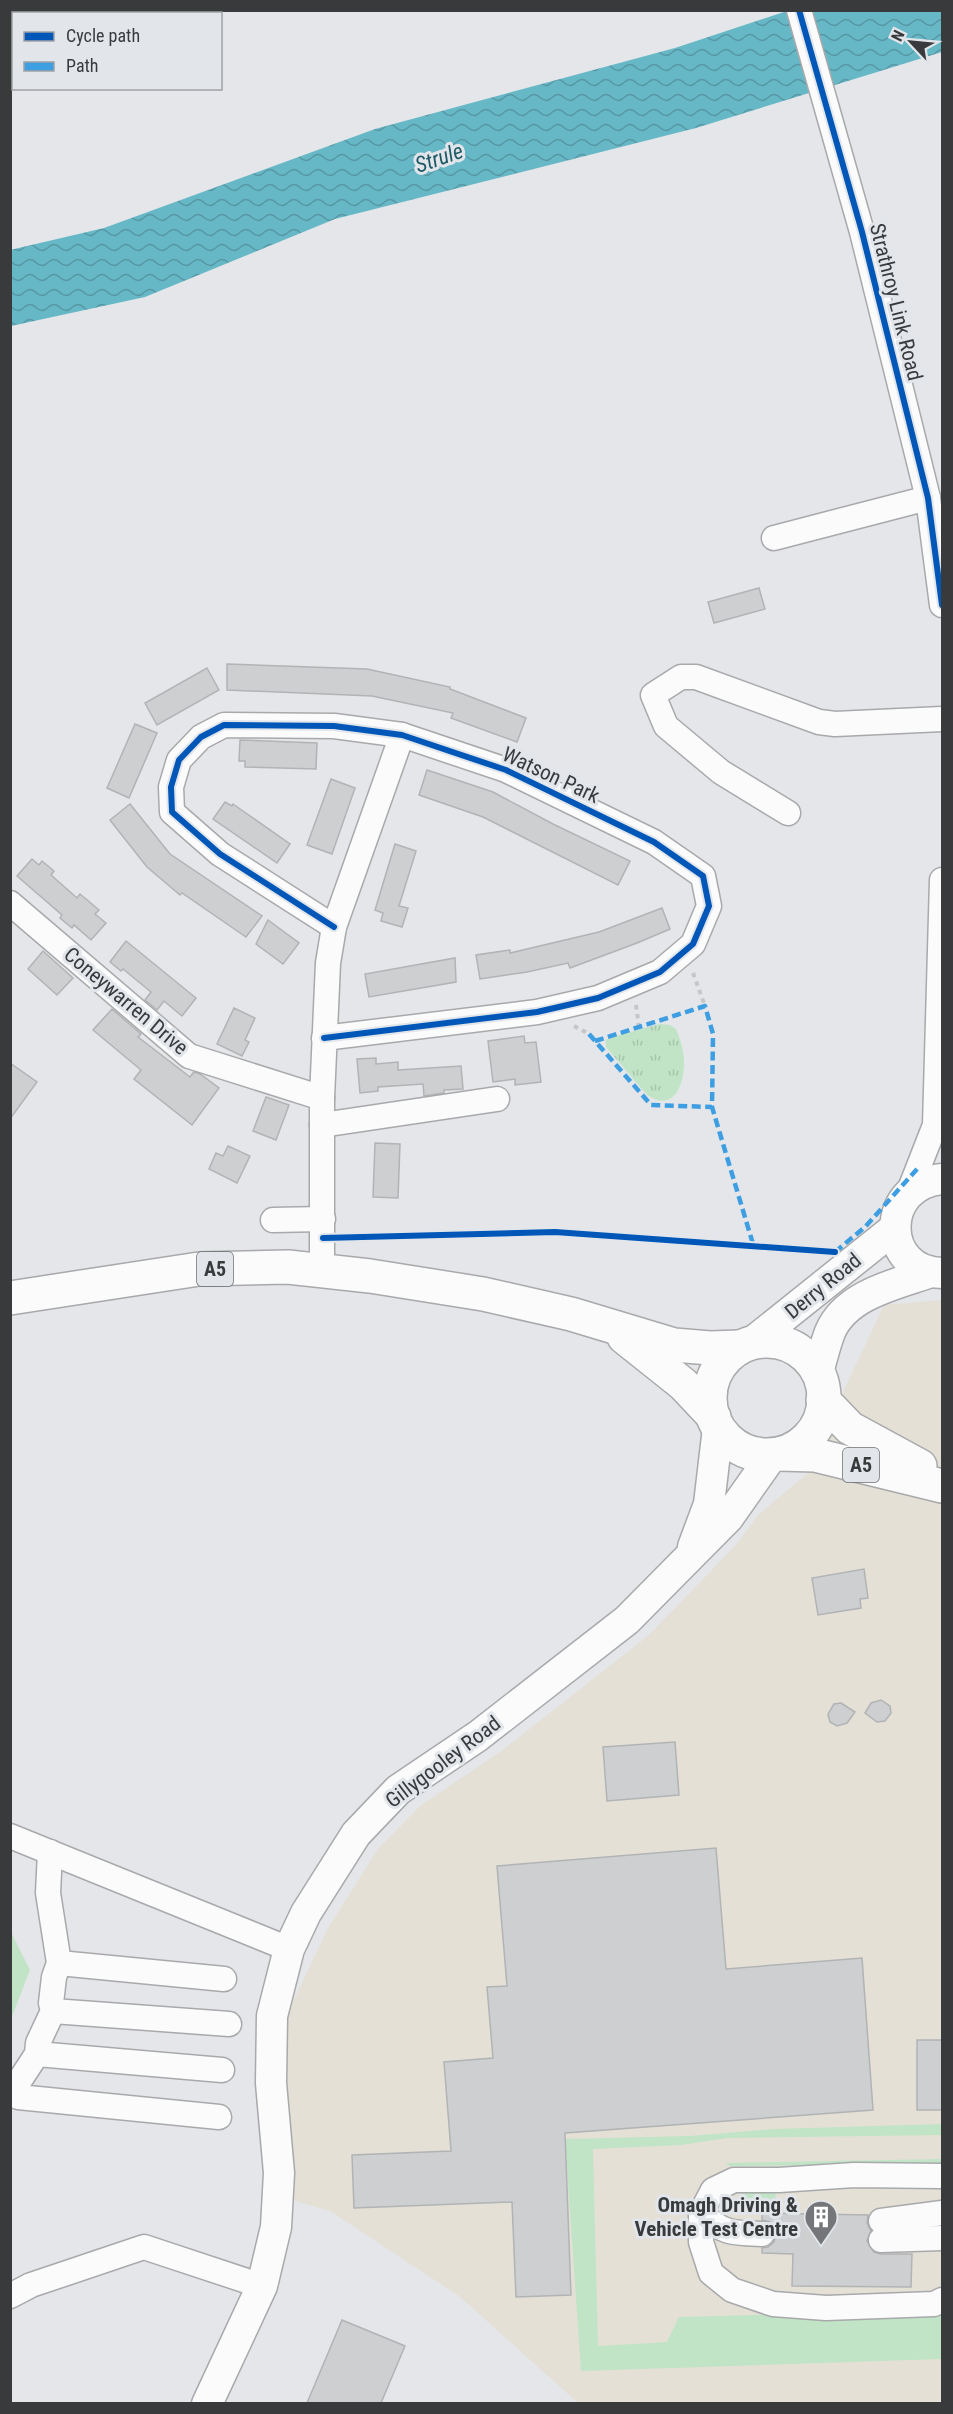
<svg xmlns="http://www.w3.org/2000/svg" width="953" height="2414" font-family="'Roboto Condensed',sans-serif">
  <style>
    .industrial { fill: #e4e0d6 }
    .green { fill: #c1e4c6 }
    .park { fill: url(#park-tufts) }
    .water { fill: url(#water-waves) }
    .building { fill: #cdcfd1; stroke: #b1b3b5; stroke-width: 1.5 }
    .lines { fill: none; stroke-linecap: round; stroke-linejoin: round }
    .minor-casing { stroke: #a8a9ab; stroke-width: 27 }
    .major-casing { stroke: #a8a9ab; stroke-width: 33 }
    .highway-casing { stroke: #a8a9ab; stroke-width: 36 }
    .path { stroke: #c6c6c7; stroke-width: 4; stroke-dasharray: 4.5 4.5; stroke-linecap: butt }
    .minor { stroke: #fbfbfc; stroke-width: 24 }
    .major { stroke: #fbfbfc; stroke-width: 30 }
    .highway { stroke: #fbfbfc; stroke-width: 33 }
    .quiet { stroke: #3e9ee2; stroke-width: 4.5; stroke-dasharray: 9 4.5; stroke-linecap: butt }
    .cycleway-casing { stroke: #e2e6eb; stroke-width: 10 }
    .cycleway { stroke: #0057b8; stroke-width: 6 }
    .labels { text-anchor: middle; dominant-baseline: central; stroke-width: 6; stroke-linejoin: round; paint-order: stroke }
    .shield { fill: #e2e6eb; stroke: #6b6e70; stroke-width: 1.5 }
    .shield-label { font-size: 20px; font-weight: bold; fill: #383a3c }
    .street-label { font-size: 21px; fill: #383a3c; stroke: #e2e6eb }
    .poi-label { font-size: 21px; font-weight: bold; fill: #383a3c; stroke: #e2e6eb; text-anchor: end }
    .water-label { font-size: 22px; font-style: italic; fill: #1c5964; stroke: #e2e6eb }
  </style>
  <defs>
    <pattern id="park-tufts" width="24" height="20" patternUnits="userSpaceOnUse" patternTransform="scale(1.5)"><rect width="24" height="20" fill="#c1e4c6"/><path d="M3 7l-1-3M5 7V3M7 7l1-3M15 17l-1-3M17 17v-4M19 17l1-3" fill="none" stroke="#a7c4ab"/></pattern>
    <pattern id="water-waves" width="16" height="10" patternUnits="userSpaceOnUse" patternTransform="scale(1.5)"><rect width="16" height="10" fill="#67b8c7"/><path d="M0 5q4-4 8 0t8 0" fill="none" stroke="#5697a3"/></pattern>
  </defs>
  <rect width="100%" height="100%" fill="#e4e6e9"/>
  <path class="industrial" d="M 942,1300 L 942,2403 L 578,2403 L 459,2296 L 330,2211 L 288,2199 L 281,2027 L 328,1928 L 378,1849 L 420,1806 L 500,1752 L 649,1635 L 735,1546 L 759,1514 L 812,1470 L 844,1390 L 884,1305 Z"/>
  <g class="green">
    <path d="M 11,1932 L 30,1970 L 11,2019 Z"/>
    <path d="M 942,2124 L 942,2135 L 727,2138 L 681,2145 L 593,2149 L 598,2346 L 667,2342 L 679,2317 L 942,2310 L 942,2359 L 581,2371 L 565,2139 L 690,2136 L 774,2129 Z"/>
    <path d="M 942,2159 L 942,2164 L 730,2166 L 726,2163 Z"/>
    <path d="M 776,2189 L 775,2202 L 763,2203 L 762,2209 L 740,2211 L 743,2191 Z"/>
  </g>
  <path class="park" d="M 660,1024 L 670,1025 L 676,1029 C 680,1039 684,1050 684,1062 C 684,1085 674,1113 647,1095 L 606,1047 L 606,1040 L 612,1037 Z"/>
  <path class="water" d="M 787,11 L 942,11 L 942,52 L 696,128 L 335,219 L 145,297 L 11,326 L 10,250 L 104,228 L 375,129 L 675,48 Z"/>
  <g class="building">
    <path d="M 759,588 L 765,609 L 714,623 L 708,602 Z"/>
    <path d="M 227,664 L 367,669 L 450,687 L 450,689 L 526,718 L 517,742 L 451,718 L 453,713 L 372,696 L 227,690 Z"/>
    <path d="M 207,668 L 219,690 L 157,725 L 145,703 Z"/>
    <path d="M 135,724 L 157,733 L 129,798 L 107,788 Z"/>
    <path d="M 240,740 L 317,743 L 316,769 L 245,767 L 245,761 L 239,761 Z"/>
    <path d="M 427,770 L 493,792 L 553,824 L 630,861 L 618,885 L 483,817 L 419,795 Z"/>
    <path d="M 331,779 L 355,788 L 332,854 L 307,845 Z"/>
    <path d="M 225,802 L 232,806 L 233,804 L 290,844 L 277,863 L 213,819 Z"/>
    <path d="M 130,804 L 170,854 L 262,916 L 246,937 L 182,893 L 180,895 L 147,867 L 110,820 Z"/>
    <path d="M 395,844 L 416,851 L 399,906 L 408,908 L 402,927 L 381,921 L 383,913 L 375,910 Z"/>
    <path d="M 32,859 L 39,865 L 42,861 L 54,871 L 51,875 L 77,898 L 80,894 L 99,910 L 95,914 L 106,923 L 91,940 L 74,925 L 72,928 L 60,918 L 62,915 L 17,876 Z"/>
    <path d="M 662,908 L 670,929 L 637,943 L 570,968 L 568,963 L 527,972 L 480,979 L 476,955 L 510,950 L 510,953 L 599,932 Z"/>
    <path d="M 268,920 L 299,943 L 283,964 L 256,944 Z"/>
    <path d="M 126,941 L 196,998 L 182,1016 L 164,1001 L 157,1010 L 145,1000 L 151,992 L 123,969 L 121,971 L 110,962 Z"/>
    <path d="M 43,951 L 73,978 L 57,995 L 28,969 Z"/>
    <path d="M 455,958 L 456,982 L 369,997 L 365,974 Z"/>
    <path d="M 234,1008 L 255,1018 L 245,1040 L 249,1042 L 242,1056 L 217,1044 Z"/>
    <path d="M 112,1009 L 141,1034 L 138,1037 L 190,1077 L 194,1072 L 200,1074 L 219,1088 L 192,1125 L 134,1079 L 141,1070 L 93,1030 Z"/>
    <path d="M 524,1036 L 525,1043 L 536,1042 L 541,1082 L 515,1085 L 515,1079 L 493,1082 L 488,1041 Z"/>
    <path d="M 376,1058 L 376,1064 L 398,1062 L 398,1070 L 461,1066 L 463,1089 L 444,1090 L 444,1093 L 424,1096 L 423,1084 L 378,1087 L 378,1091 L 360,1093 L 357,1059 Z"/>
    <path d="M 10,1063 L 37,1082 L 10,1119 Z"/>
    <path d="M 266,1097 L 289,1105 L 276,1140 L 253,1131 Z"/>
    <path d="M 375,1143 L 400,1144 L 398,1198 L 373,1197 Z"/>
    <path d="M 228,1146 L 250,1156 L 237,1183 L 209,1169 L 216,1153 L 223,1156 Z"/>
    <path d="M 864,1569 L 868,1598 L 860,1599 L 861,1608 L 818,1615 L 812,1578 Z"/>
    <path d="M 881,1700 L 890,1706 L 891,1713 L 885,1721 L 877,1722 L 865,1713 L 871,1703 Z"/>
    <path d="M 841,1703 L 855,1712 L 847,1723 L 837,1726 L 830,1722 L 828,1714 L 834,1704 Z"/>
    <path d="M 675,1742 L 679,1795 L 607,1801 L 603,1747 Z"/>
    <path d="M 716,1848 L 726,1969 L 862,1958 L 873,2110 L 565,2133 L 571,2295 L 516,2297 L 512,2202 L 354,2208 L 352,2155 L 451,2151 L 444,2062 L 493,2058 L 487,1987 L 507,1986 L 497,1866 Z"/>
    <rect x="917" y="2040" width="25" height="70"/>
    <path d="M 762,2213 L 868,2215 L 867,2223 L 871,2231 L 867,2241 L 874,2252 L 881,2254 L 912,2254 L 911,2287 L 792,2286 L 793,2254 L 762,2253 L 762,2248 L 768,2247 L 774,2242 L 776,2234 L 770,2222 L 762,2220 Z"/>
    <path d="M 342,2320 L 405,2346 L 381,2403 L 307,2403 Z"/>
  </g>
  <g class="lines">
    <g class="minor-casing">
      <g id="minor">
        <path d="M 799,10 L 862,232 L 928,498 L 942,605"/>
        <path d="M 774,538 L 928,498"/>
        <path d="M 788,813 L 721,772 L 666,726 L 653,695 L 681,677 L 696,677 L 819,722 L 835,724 L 942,719"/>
        <path d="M 10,903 L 189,1056 L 322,1098"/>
        <path d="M 324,1038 L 537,1012 L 598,998 L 660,972 L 693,944 L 709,906 L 703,876 L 654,842 L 506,770 L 402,735 L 334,726 L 224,725 L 201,737 L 179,760 L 171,787 L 172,812 L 220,854 L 334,927"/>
        <path d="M 322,1125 L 497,1099"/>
        <path d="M 908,1194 L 935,1125 L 942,880"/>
        <path d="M 273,1220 L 323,1219"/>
        <path d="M 322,1271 L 322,1098 L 328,963 L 334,927 L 402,735"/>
        <path d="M 10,1836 L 289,1949"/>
        <path d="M 50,1852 L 48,1893 L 59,1963 L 54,1977 L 51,2003 L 53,2011 L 38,2043 L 37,2054 L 18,2083 L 18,2097 L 219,2117"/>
        <path d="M 59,1963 L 224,1979"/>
        <path d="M 53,2011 L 229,2024"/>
        <path d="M 37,2054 L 222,2070"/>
        <path d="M 942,2176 L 854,2175 L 779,2180 L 734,2180 L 713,2190 L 701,2213 L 701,2242 L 711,2273 L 732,2290 L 773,2304 L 826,2308 L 934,2304 L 942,2300"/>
        <path d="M 701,2213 C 723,2234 733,2233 762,2234"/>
        <path d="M 881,2221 L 942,2213"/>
        <path d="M 881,2240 L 942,2238"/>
        <path d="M 10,2296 L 31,2285 L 144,2247 L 262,2286"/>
      </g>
    </g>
    <g class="major-casing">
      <g id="major">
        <path d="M 942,1179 C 879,1185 881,1272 942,1273"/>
        <path d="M 750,1344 L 895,1228"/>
        <path d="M 818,1372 C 822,1359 825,1345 830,1332 C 846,1294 897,1284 931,1272"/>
        <path d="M 693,1547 L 709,1504 L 718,1428"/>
        <path d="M 207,2404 L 262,2286 L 276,2227 L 279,2173 L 271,2083 L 272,2016 L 289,1949 L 306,1913 L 356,1834 L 398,1790 L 478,1736 L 627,1620 L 728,1518 L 773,1454"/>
      </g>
    </g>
    <g class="highway-casing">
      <g id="highway">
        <path d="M 10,1298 L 199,1269 L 288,1267 L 370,1276 L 483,1294 L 571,1314 L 674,1345 L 710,1348 L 740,1347"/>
        <path d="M 624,1337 L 683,1384 L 714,1417"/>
        <circle cx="767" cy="1398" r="57"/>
        <path d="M 823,1400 L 850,1428 L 920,1466"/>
        <path d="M 779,1454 L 815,1455 L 942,1486"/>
      </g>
    </g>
    <g class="path">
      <path d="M 693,973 L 705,1006"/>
      <path d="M 636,1005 L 639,1027"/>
      <path d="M 574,1026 L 589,1034"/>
    </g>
    <use href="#minor" class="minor"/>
    <use href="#major" class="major"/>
    <use href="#highway" class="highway"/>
    <g class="quiet">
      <path d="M 589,1034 L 651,1105 L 712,1107"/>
      <path d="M 595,1041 L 705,1006 L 713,1034 L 712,1107 L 753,1244"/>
      <path d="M 835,1252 L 865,1227 L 918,1168"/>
    </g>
    <g class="cycleway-casing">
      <g id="cycleway">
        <path d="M 799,10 L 862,232 L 928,498 L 942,605"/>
        <path d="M 324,1038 L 537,1012 L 598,998 L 660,972 L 693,944 L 709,906 L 703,876 L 654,842 L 506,770 L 402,735 L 334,726 L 224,725 L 201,737 L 179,760 L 171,787 L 172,812 L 220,854 L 334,927"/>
        <path d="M 323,1238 L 555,1232 L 835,1252"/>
      </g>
    </g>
    <use href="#cycleway" class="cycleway"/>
  </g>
  <defs>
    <g id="building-pin" transform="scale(1.725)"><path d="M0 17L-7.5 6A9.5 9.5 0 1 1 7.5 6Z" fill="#747679" stroke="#e2e6eb"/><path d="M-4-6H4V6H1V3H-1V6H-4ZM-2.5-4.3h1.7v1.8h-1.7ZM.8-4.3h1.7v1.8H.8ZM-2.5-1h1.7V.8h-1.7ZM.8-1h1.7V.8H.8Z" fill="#fff"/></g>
  </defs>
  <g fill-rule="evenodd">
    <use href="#building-pin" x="821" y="2217"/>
  </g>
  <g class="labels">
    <g class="shield">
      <rect x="197" y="1252" width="36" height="34" rx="4.5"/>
      <rect x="843" y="1448" width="36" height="34" rx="4.5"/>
    </g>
    <g class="shield-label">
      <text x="215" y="1269">A5</text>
      <text x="861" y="1465">A5</text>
    </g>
    <g class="street-label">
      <text transform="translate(896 302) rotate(76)">Strathroy Link Road</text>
      <text transform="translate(551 775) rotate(25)">Watson Park</text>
      <text transform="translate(126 1001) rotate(40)">Coneywarren Drive</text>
      <text transform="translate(823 1286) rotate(-39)">Derry Road</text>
      <text transform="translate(443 1762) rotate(-37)">Gillygooley Road</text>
    </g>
    <g class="poi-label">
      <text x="798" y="2205">Omagh Driving &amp;<tspan x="798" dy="24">Vehicle Test Centre</tspan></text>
    </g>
    <g class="water-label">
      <text transform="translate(439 158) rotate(-19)">Strule</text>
    </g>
  </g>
  <rect width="953" height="2414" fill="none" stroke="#383a3c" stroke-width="24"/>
  <rect x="12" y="12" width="210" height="78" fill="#e2e6eb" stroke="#9ea1a5" stroke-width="1.5"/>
  <rect x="24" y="32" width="30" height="9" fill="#0057b8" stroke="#9ea1a5" stroke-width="1.5"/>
  <text x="66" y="42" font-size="18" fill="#383a3c">Cycle path</text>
  <rect x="24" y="62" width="30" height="9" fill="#3e9ee2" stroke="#9ea1a5" stroke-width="1.5"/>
  <text x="66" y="72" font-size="18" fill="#383a3c">Path</text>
  <g transform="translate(911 42) rotate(296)" stroke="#e2e6eb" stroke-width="4.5" paint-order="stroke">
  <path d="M0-4.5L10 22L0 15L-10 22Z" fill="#383a3c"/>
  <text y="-9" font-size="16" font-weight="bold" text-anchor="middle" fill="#383a3c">N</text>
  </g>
</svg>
